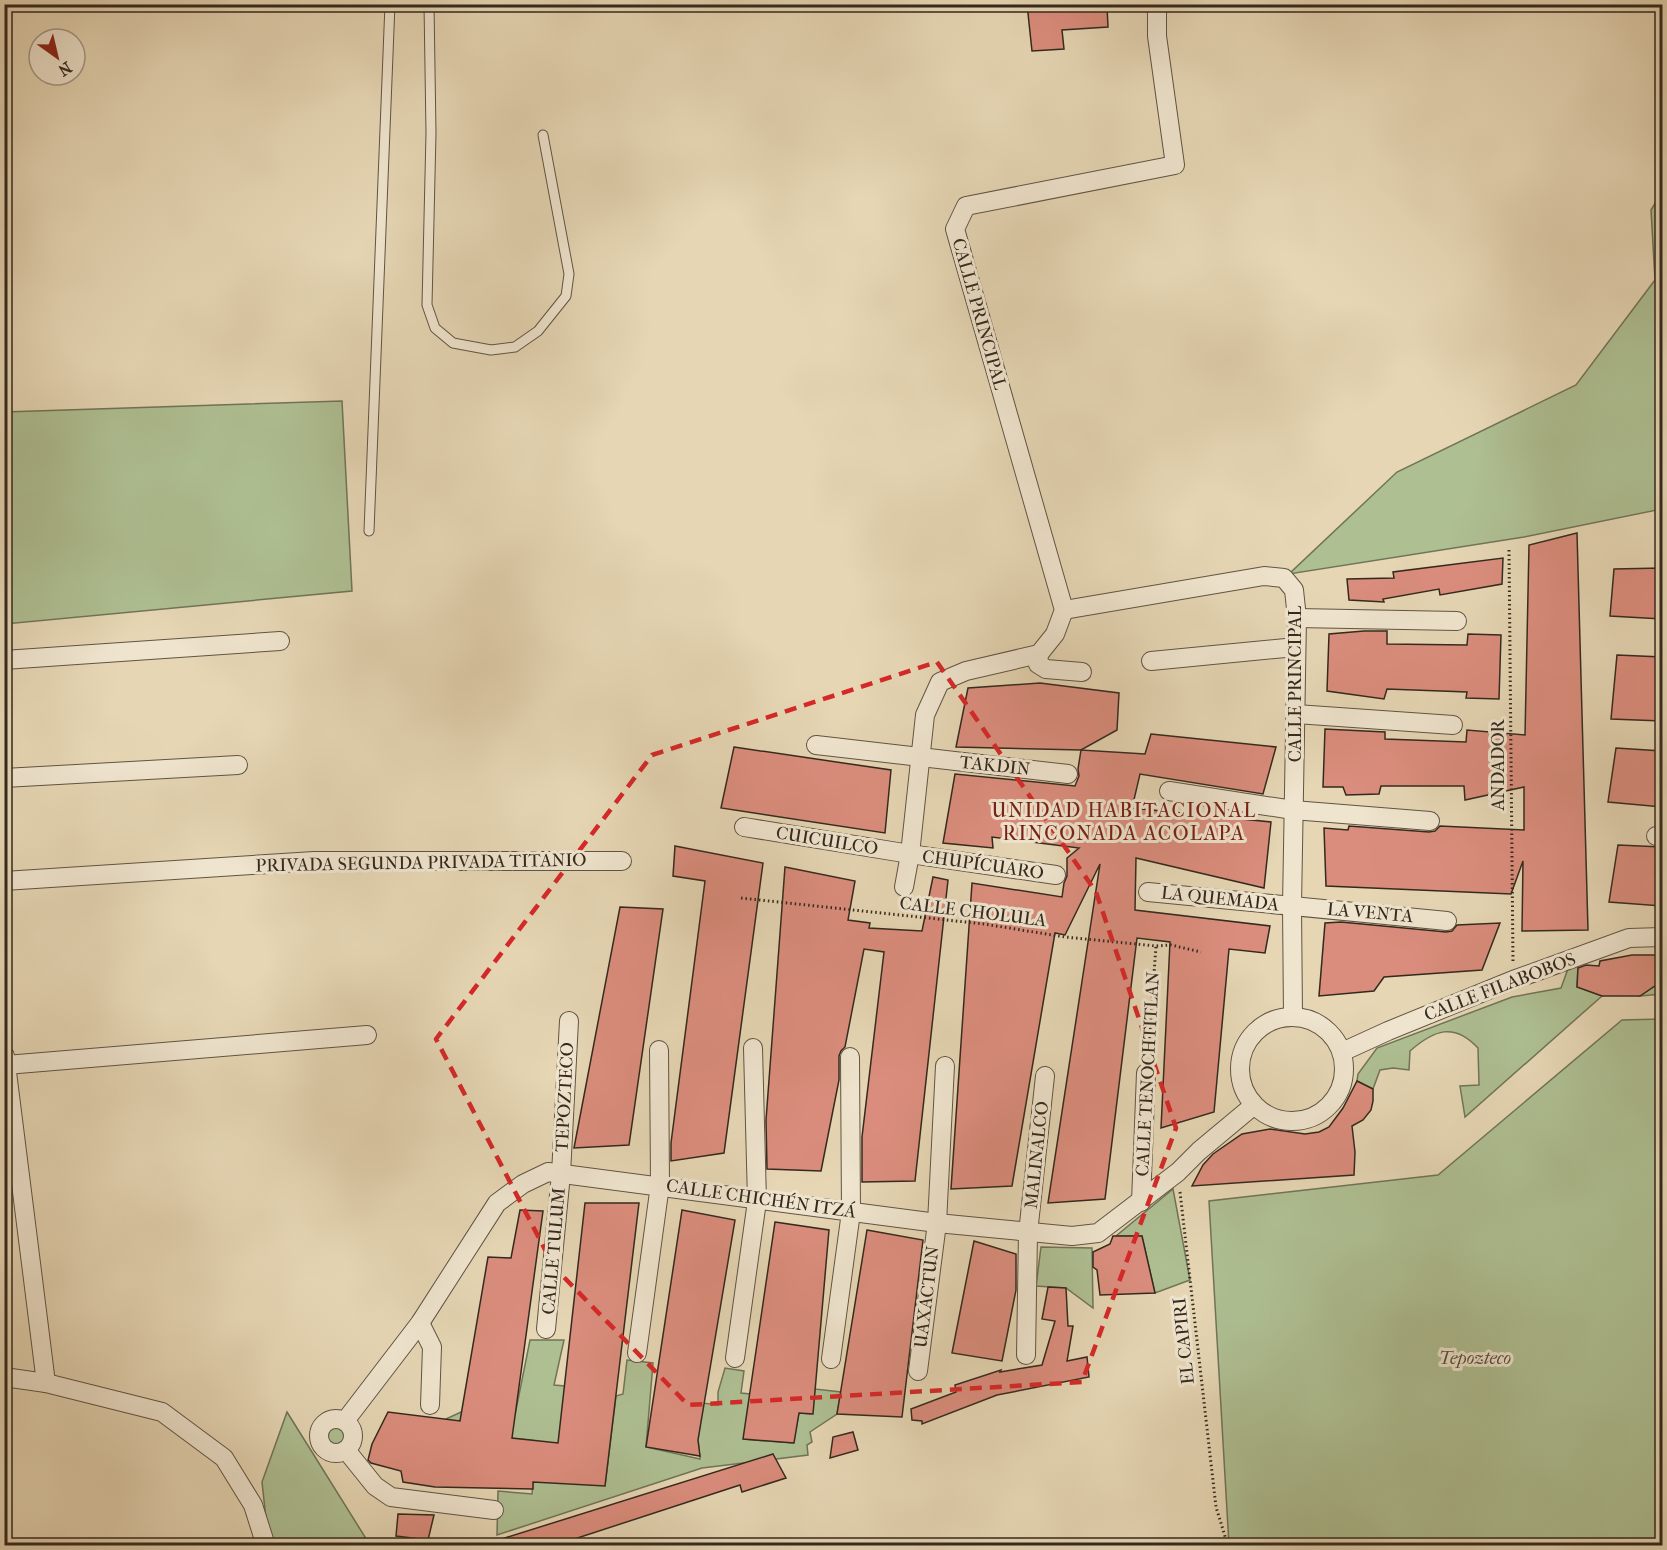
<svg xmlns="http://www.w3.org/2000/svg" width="1667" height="1550" font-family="'IM FELL French Canon',serif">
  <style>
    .green { fill: #aebf92; stroke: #707458; stroke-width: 1.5 }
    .building { fill: #db8d7d; stroke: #33291e; stroke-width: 1.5 }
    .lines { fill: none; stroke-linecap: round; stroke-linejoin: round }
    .lane-casing { stroke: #605444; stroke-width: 11 }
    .street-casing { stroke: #605444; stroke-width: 20 }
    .path { stroke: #33291e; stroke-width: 3; stroke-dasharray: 1.5 3; stroke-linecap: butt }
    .lane { stroke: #efe4ce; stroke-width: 9 }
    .street { stroke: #efe4ce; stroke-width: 18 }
    .marked { fill: none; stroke: #d62828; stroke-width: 4.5; stroke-dasharray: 12 8; stroke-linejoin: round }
    .labels { text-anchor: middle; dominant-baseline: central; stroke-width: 6; stroke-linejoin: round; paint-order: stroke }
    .street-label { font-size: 18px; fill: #33291e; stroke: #efe4ce }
    .park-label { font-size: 18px; font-style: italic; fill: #524e3b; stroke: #efe4ce }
    .neighbourhood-label { font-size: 20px; letter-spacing: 1.5px; fill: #7a1f14; stroke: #efe4ce }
  </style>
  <rect width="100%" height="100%" fill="#e6d6b4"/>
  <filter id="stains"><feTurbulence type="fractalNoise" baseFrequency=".00333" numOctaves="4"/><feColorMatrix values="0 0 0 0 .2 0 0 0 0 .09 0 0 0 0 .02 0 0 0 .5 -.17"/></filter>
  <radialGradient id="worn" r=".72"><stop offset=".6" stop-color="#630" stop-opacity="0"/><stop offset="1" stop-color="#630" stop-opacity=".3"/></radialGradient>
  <g class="green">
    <path d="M 1662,192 L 1662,509 L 1524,537 L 1289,574 L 1397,472 L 1576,385 L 1655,280 L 1651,210 Z"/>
    <path d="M 342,401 L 352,591 L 5,624 L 5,412 Z"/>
    <path d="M 1578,964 L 1577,987 L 1602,996 L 1465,1117 L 1460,1086 L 1479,1085 L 1478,1048 C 1454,1022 1434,1030 1410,1051 L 1409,1070 L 1393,1068 L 1380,1070 L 1373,1089 L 1357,1081 L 1358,1074 L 1377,1048 L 1512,997 L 1561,988 L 1569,966 Z"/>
    <path d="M 1662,981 L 1662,994 L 1640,996 Z"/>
    <path d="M 1662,1019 L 1662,1545 L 1229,1545 L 1209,1201 L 1438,1175 L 1622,1020 Z"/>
    <path d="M 1173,1189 L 1190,1280 L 1155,1293 L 1142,1236 L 1116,1236 Z"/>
    <path d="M 1041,1247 L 1092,1248 L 1093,1308 L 1066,1288 L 1036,1286 Z"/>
    <path d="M 530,1340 L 564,1340 L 554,1385 L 565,1386 L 605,1486 L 616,1396 L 623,1394 L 627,1360 L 653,1363 L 646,1447 L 700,1459 L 698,1440 L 703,1403 L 718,1405 L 718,1392 L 725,1368 L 744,1371 L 741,1393 L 750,1394 L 744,1439 L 793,1443 L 799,1413 L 811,1414 L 815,1389 L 841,1392 L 837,1414 L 810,1432 L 812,1442 L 807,1445 L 808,1455 L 702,1468 L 497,1535 L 498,1491 L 532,1494 L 536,1441 L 446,1431 L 446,1419 L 461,1412 L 515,1415 Z"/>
    <path d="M 287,1412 L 370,1545 L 271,1545 L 268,1537 L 262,1482 Z"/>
    <path d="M 334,1426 L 348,1430 L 347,1439 L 342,1445 L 333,1444 L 325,1437 L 325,1430 Z"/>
  </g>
  <g class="building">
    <path d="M 1027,4 L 1091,4 L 1107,6 L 1108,27 L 1062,30 L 1064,49 L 1032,51 Z"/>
    <path d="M 1577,533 L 1588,930 L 1522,931 L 1523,861 L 1511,894 L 1326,886 L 1324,828 L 1348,830 L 1349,826 L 1429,832 L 1435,831 L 1440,826 L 1524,830 L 1524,787 L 1465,800 L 1464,786 L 1381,786 L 1379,794 L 1346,795 L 1343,787 L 1323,787 L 1325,729 L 1385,732 L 1385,739 L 1466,742 L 1467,730 L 1525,735 L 1529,545 Z"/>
    <path d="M 1503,558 L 1502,584 L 1440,595 L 1439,589 L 1383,599 L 1384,602 L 1349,600 L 1347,579 L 1394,578 L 1393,572 Z"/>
    <path d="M 1662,568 L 1662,619 L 1610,616 L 1614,569 Z"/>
    <path d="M 1364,631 L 1387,631 L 1387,644 L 1467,645 L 1468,634 L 1501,635 L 1499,699 L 1466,698 L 1467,692 L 1387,689 L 1384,699 L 1327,691 L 1329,634 Z"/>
    <path d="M 1617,655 L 1662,657 L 1662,721 L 1611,719 Z"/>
    <path d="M 1040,683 L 1119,693 L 1117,730 L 1081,750 L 956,747 L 968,688 Z"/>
    <path d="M 1151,734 L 1276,747 L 1263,794 L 1140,774 L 1132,808 L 1271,822 L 1264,888 L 1136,858 L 1135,910 L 1270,926 L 1265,953 L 1229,949 L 1214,1112 L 1161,1128 L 1170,942 L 1137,938 L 1105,1199 L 1048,1203 L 1100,864 L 1065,935 L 1055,933 L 1012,1186 L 951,1189 L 972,883 L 1062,897 L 1064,883 L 1067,876 L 1067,858 L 1079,848 L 992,837 L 993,848 L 943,843 L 955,774 L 1075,786 L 1079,776 L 1078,769 L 1081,750 L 1145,754 Z"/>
    <path d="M 734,747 L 891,770 L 885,833 L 721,808 Z"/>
    <path d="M 1616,748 L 1662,751 L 1662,807 L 1608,802 Z"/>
    <path d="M 1618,845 L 1662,847 L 1662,906 L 1609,902 Z"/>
    <path d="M 675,846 L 763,863 L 724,1153 L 671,1161 L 671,1143 L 705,881 L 673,876 Z"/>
    <path d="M 785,867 L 855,881 L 848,920 L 870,923 L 869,928 L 922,931 L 933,877 L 948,880 L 915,1181 L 862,1182 L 862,1137 L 884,952 L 864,949 L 845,1047 L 841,1051 L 839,1056 L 839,1080 L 821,1171 L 767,1169 L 766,1120 Z"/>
    <path d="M 620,907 L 663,909 L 629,1145 L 574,1148 Z"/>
    <path d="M 1341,922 L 1446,932 L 1452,931 L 1457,925 L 1500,923 L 1482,970 L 1384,977 L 1374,991 L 1319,996 L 1325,923 Z"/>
    <path d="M 1632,955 L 1662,955 L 1662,981 L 1640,996 L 1602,996 L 1577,987 L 1578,968 L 1586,965 L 1599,966 L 1600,961 Z"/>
    <path d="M 1357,1081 L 1373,1089 L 1373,1101 L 1371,1110 L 1363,1120 L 1352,1126 L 1355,1152 L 1354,1175 L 1192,1186 L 1203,1165 L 1213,1154 L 1242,1134 L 1270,1129 L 1305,1134 L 1319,1132 L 1329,1127 L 1343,1108 Z"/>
    <path d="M 585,1203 L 639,1203 L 605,1486 L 533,1482 L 533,1489 L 435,1487 L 403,1482 L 401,1471 L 371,1463 L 368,1460 L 372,1444 L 388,1412 L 460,1421 L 488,1257 L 511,1258 L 520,1210 L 543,1211 L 512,1438 L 558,1443 Z"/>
    <path d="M 682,1210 L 735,1220 L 698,1440 L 700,1456 L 646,1447 Z"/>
    <path d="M 775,1222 L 829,1230 L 813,1414 L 799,1413 L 794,1443 L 743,1439 Z"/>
    <path d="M 867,1230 L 923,1240 L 902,1417 L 837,1414 Z"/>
    <path d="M 1113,1236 L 1142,1236 L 1155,1293 L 1100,1295 L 1097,1270 L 1093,1267 L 1093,1252 L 1110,1244 Z"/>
    <path d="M 974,1241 L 1016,1254 L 1016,1290 L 1002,1361 L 952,1353 Z"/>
    <path d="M 1048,1287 L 1066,1288 L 1068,1326 L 1073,1326 L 1067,1361 L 1087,1357 L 1089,1377 L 997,1395 L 922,1424 L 922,1421 L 912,1420 L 911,1409 L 956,1392 L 955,1385 L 1001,1370 L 1000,1372 L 1042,1365 L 1055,1321 L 1042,1319 Z"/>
    <path d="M 853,1432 L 858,1450 L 830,1458 L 833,1437 Z"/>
    <path d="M 773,1454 L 786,1478 L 742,1492 L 740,1485 L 556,1545 L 492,1545 L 492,1542 Z"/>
    <path d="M 398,1514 L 434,1515 L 428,1540 L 396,1536 Z"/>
  </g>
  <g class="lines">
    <g class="lane-casing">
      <g id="lane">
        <path d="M 429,4 L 431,133 L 427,305 L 435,328 L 453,343 L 491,350 L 515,347 L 538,331 L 566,296 L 569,274 L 543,135"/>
        <path d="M 369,531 L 390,4"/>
      </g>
    </g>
    <g class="street-casing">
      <g id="street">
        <path d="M 1064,610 L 1264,576 L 1284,578 L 1294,590 L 1297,618 L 1292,906 L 1293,1016"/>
        <path d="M 1297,618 L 1457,621"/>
        <path d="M 1039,654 L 1038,664 L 1046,669 L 1082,672"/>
        <path d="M 4,660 L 280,641"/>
        <path d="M 1151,661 L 1296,647"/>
        <path d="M 1296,714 L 1453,725"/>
        <path d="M 816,745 L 1068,774"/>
        <path d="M 4,778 L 238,765"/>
        <path d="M 1169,791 L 1293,810 L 1430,821"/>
        <path d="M 744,827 L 910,854 L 1056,875"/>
        <path d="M 1656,836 L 1662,836"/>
        <path d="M 4,881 L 314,861 L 622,861"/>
        <path d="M 904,887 L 910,854 L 925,715 L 940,682 L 966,671 L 1039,654 L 1055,634 L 1064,610 L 955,229 L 966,206 L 1175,165 L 1157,36 L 1157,4"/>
        <path d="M 1148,892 L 1447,921"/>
        <circle cx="1292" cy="1069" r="52"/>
        <path d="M 1342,1052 L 1388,1031 L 1513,980 L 1629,938 L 1662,937"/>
        <path d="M 5,1056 L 46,1383"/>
        <path d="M 6,1065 L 367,1035"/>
        <path d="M 1141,1202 L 1146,1073"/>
        <path d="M 420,1323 L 432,1347 L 430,1405"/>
        <path d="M 546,1329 L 561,1174 L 569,1021"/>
        <path d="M 637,1353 L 660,1185 L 659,1050"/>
        <path d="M 1026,1355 L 1028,1233 L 1045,1076"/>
        <path d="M 735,1358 L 757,1201 L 753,1048"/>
        <path d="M 831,1359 L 851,1212 L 850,1057"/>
        <path d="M 918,1371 L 937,1223 L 945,1066"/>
        <path d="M 4,1377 L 46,1383 L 162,1412 L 224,1458 L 253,1505 L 266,1546"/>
        <circle cx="336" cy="1436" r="17"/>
        <path d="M 345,1421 L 420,1323 L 497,1203 L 523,1184 L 548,1172 L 937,1223 L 1072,1236 L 1098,1233 L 1178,1172 L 1199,1151 L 1253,1106"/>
        <path d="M 346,1450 L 375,1486 L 391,1497 L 494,1510"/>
      </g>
    </g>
    <g class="path">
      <path d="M 1509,550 L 1513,963"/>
      <path d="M 741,898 L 984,924 L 1065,937 L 1156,946 L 1171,945 L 1201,952"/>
      <path d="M 1148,1056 L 1156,946"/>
      <path d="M 1180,1192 L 1216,1507 L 1228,1546"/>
    </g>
    <use href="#lane" class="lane"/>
    <use href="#street" class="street"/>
  </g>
  <path class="marked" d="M 937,662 L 1096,892 L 1176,1128 L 1082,1382 L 688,1405 L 554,1267 L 436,1039 L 652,755 Z"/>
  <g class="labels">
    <g class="street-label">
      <text transform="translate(979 314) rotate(74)">CALLE PRINCIPAL</text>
      <text transform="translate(1295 684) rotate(-90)">CALLE PRINCIPAL</text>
      <text transform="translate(1498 765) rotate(-90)">ANDADOR</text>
      <text transform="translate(995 766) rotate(6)">TAKDIN</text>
      <text transform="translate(827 841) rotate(9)">CUICUILCO</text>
      <text transform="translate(421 863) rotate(-1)">PRIVADA SEGUNDA PRIVADA TITANIO</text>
      <text transform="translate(983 865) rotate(8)">CHUPÍCUARO</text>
      <text transform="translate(1220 899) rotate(6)">LA QUEMADA</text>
      <text transform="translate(973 912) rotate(7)">CALLE CHOLULA</text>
      <text transform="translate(1370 913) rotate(5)">LA VENTA</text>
      <text transform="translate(1500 987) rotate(-21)">CALLE FILABOBOS</text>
      <text transform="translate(1148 1074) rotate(-87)">CALLE TENOCHTITLAN</text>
      <text transform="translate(565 1097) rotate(-87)">TEPOZTECO</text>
      <text transform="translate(1037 1155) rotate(-84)">MALINALCO</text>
      <text transform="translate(761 1199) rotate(8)">CALLE CHICHÉN ITZÁ</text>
      <text transform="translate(554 1251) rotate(-85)">CALLE TULUM</text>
      <text transform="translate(927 1297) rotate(-83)">UAXACTUN</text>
      <text transform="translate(1184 1341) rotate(-96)">EL CAPIRI</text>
    </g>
    <g class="park-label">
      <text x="1475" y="1358">Tepozteco</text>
    </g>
    <g class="neighbourhood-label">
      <text x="1124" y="810">UNIDAD HABITACIONAL<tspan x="1124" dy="23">RINCONADA ACOLAPA</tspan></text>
    </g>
  </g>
  <rect width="1667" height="1550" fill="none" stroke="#e6d6b4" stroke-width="24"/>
  <rect x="6" y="6" width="1655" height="1538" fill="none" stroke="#33291e" stroke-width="3"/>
  <rect x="12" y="12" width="1643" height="1526" fill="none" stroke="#33291e" stroke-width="1.5"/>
  <g transform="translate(57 57) rotate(146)"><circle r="28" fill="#efe4ce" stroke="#a49988" stroke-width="1.5"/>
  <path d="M0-4.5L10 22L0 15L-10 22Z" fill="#8f2418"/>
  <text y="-9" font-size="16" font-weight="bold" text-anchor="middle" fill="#33291e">N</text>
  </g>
  <rect width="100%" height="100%" filter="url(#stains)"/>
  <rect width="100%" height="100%" fill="url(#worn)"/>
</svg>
